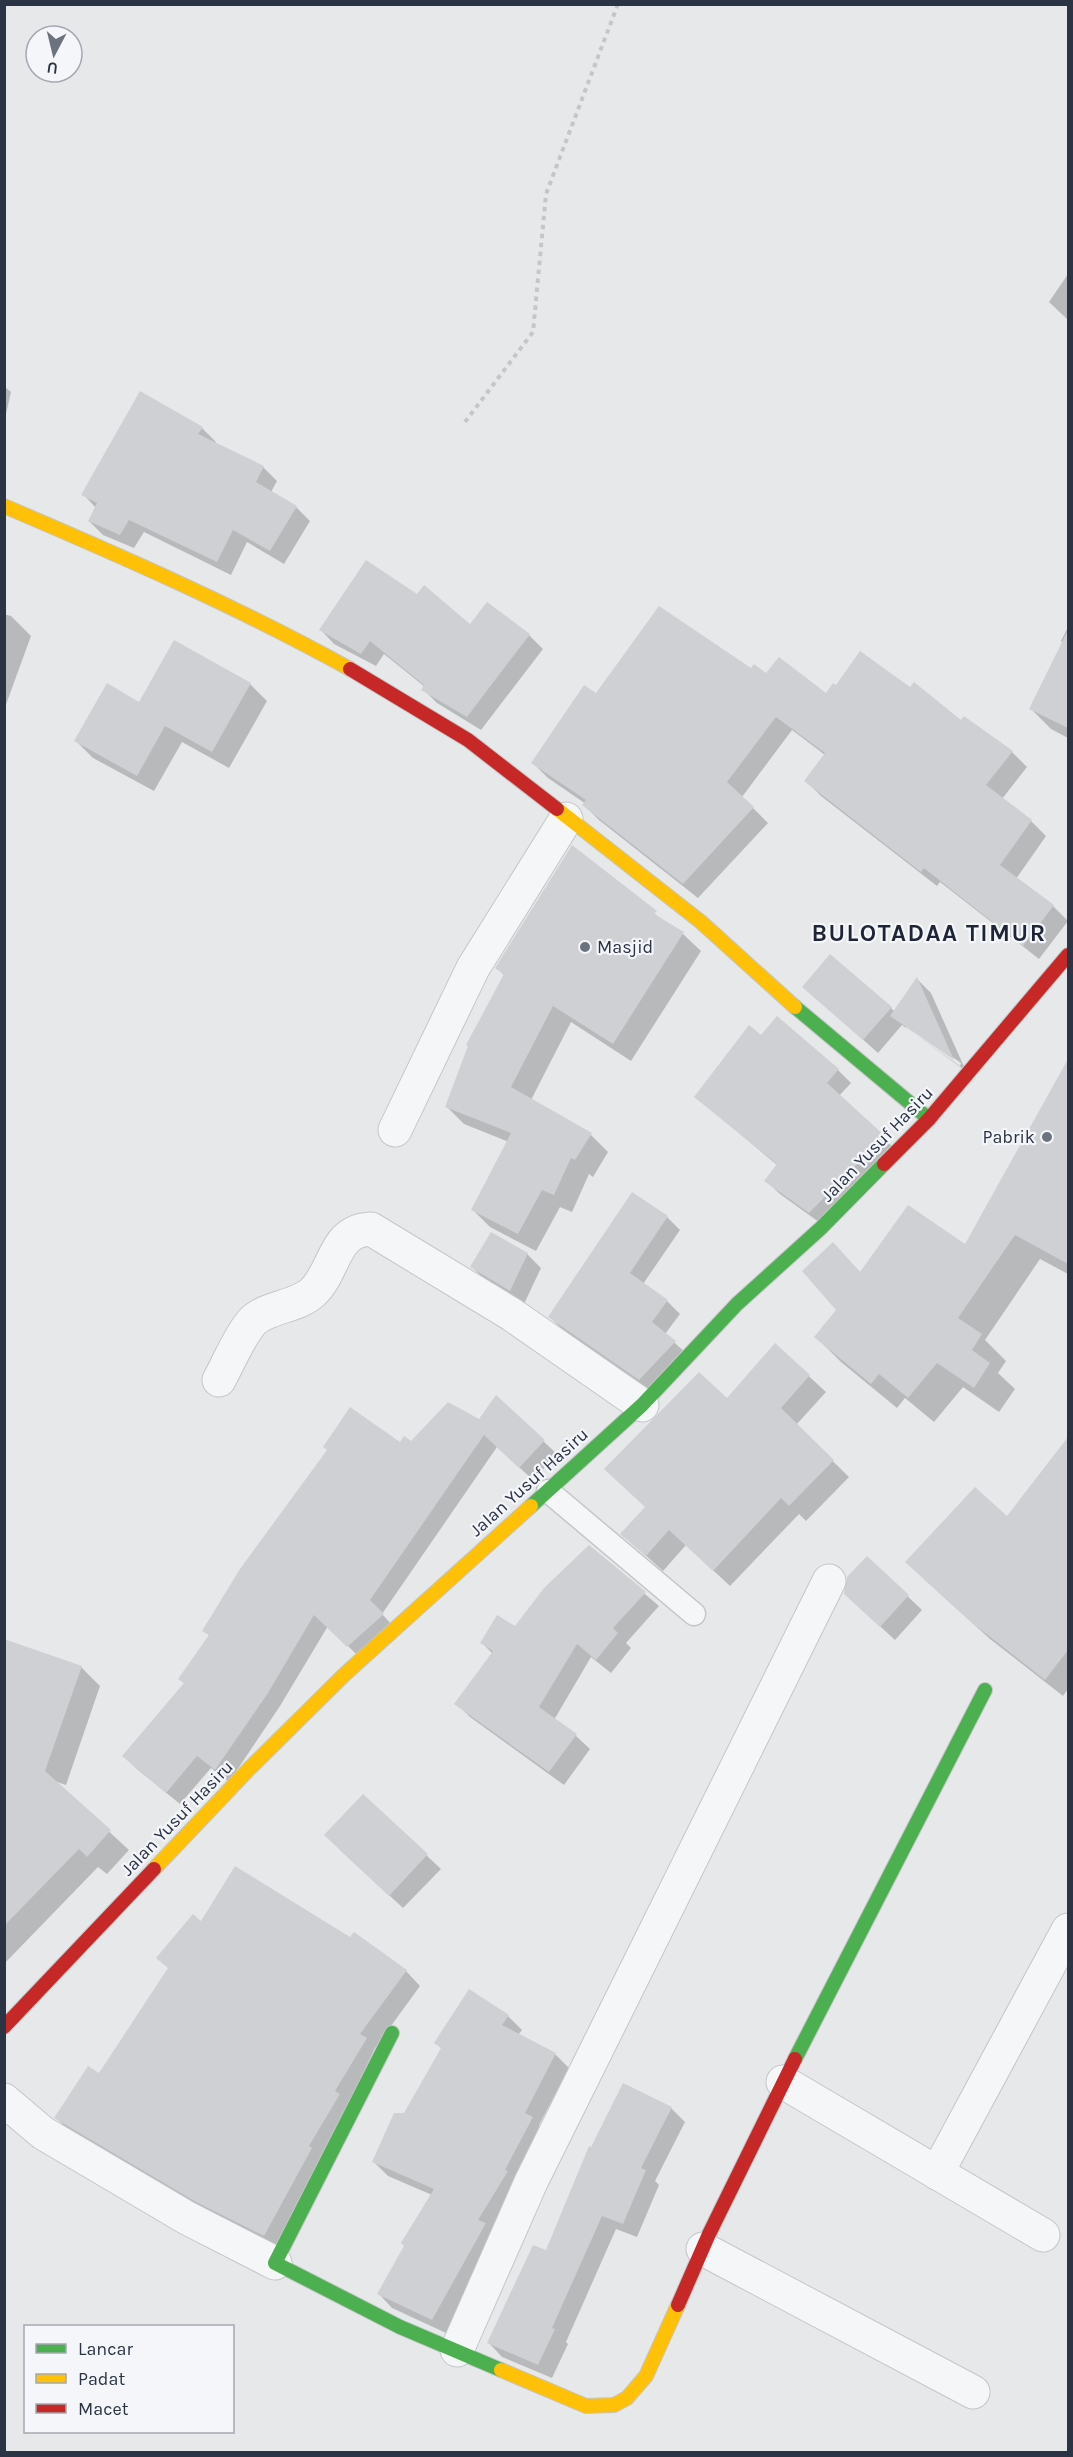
<svg xmlns="http://www.w3.org/2000/svg" width="1073" height="2457" font-family="Karla,sans-serif">
  <style>
    .shadow { fill: #0003; fill-rule: evenodd }
    .building { fill: #ced0d3 }
    .lines { fill: none; stroke-linecap: round; stroke-linejoin: round }
    .lane-casing { stroke: #c4c6c8; stroke-width: 25 }
    .street-casing { stroke: #c4c6c8; stroke-width: 35 }
    .fast-casing { stroke: #c4c6c8; stroke-width: 16 }
    .slow-casing { stroke: #c4c6c8; stroke-width: 16 }
    .jam-casing { stroke: #c4c6c8; stroke-width: 16 }
    .path { stroke: #c5c6ca; stroke-width: 4; stroke-dasharray: 4.5 4.5; stroke-linecap: butt }
    .lane { stroke: #f5f6f7; stroke-width: 22 }
    .street { stroke: #f5f6f7; stroke-width: 33 }
    .fast { stroke: #4caf50; stroke-width: 14 }
    .slow { stroke: #ffc107; stroke-width: 14 }
    .jam { stroke: #c62828; stroke-width: 14 }
    .poi-dot { fill: #6c737f; stroke: #f4f6f9; stroke-width: 2 }
    .labels { text-anchor: middle; dominant-baseline: central; stroke-width: 4.5; stroke-linejoin: round; paint-order: stroke }
    .poi-label { font-size: 18px; fill: #2b3445; stroke: #f4f6f9; text-anchor: start }
    .street-label { font-size: 18px; fill: #2b3445; stroke: #f4f6f9 }
    .district-label { font-size: 24px; font-weight: bold; letter-spacing: 1.5px; fill: #1d2536; stroke: #f4f6f9 }
  </style>
  <rect width="100%" height="100%" fill="#e6e8ea"/>
  <g class="shadow">
    <path d="M 1068,274 L 1068,320 L 1049,302 Z"/>
    <path d="M 4,386 L 11,392 L 4,423 Z"/>
    <path d="M 202,428 L 216,442 L 214,444 L 263,467 L 277,481 L 271,492 L 296,507 L 310,521 L 284,564 L 247,542 L 231,575 L 144,532 L 134,548 L 103,535 L 89,521 L 96,508 L 83,494 Z"/>
    <path d="M 4,614 L 11,616 L 31,636 L 4,710 Z"/>
    <path d="M 470,626 L 529,635 L 543,649 L 481,730 L 437,703 L 423,689 L 425,687 L 384,654 L 376,666 L 334,644 L 321,630 Z"/>
    <path d="M 1068,627 L 1068,738 L 1051,729 L 1031,709 L 1063,643 L 1061,641 Z"/>
    <path d="M 751,670 L 826,695 L 962,722 L 965,718 L 1012,752 L 1027,767 L 1002,799 L 1031,821 L 1046,836 L 1016,879 L 1053,906 L 1068,921 L 1039,959 L 940,882 L 937,886 L 821,796 L 806,781 L 825,755 L 792,730 L 742,797 L 768,823 L 698,898 L 599,820 L 584,805 L 586,804 L 548,778 L 533,763 L 596,696 Z"/>
    <path d="M 250,684 L 267,701 L 229,768 L 182,742 L 154,791 L 93,758 L 76,741 L 140,704 Z"/>
    <path d="M 572,847 L 667,924 L 683,934 L 701,951 L 631,1061 L 571,1022 L 531,1100 L 591,1135 L 608,1152 L 593,1177 L 589,1174 L 572,1212 L 560,1207 L 536,1251 L 490,1227 L 473,1210 L 509,1142 L 464,1124 L 446,1106 L 505,976 L 497,968 Z"/>
    <path d="M 917,979 L 931,993 L 966,1071 L 902,1025 L 878,1053 L 804,987 L 891,1008 L 895,1012 ZM 906,1024 L 961,1063 L 960,1066 L 906,1028 Z"/>
    <path d="M 1068,1062 L 1068,1274 L 1040,1259 L 985,1340 L 1006,1361 L 998,1373 L 1015,1389 L 999,1412 L 963,1387 L 934,1422 L 905,1398 L 897,1408 L 841,1362 L 816,1337 L 838,1310 L 833,1244 L 861,1273 L 966,1246 Z"/>
    <path d="M 838,1070 L 851,1083 L 839,1096 L 897,1151 L 823,1225 L 780,1194 L 766,1181 L 777,1165 L 696,1097 Z"/>
    <path d="M 667,1217 L 680,1230 L 643,1284 L 667,1301 L 680,1314 L 665,1334 L 688,1355 L 653,1392 L 563,1330 L 550,1317 Z"/>
    <path d="M 527,1254 L 541,1268 L 524,1304 L 486,1281 L 472,1267 Z"/>
    <path d="M 775,1345 L 826,1392 L 796,1425 L 849,1477 L 806,1521 L 799,1514 L 730,1586 L 686,1545 L 663,1571 L 622,1534 L 647,1508 L 727,1400 Z"/>
    <path d="M 496,1397 L 557,1454 L 533,1480 L 497,1447 L 382,1614 L 395,1628 L 361,1659 L 328,1626 L 280,1706 L 229,1782 L 211,1768 L 180,1804 L 137,1769 L 124,1756 L 185,1684 L 180,1679 L 210,1636 L 204,1631 L 401,1444 L 412,1443 L 480,1421 Z"/>
    <path d="M 1068,1440 L 1068,1689 L 1063,1696 L 990,1639 L 924,1579 L 1007,1518 Z"/>
    <path d="M 589,1547 L 659,1606 L 626,1643 L 631,1648 L 611,1673 L 591,1657 L 554,1720 L 576,1736 L 590,1749 L 564,1785 L 470,1717 L 456,1703 L 493,1654 L 482,1643 L 515,1628 Z"/>
    <path d="M 867,1558 L 922,1610 L 895,1640 L 859,1607 Z"/>
    <path d="M 81,1667 L 100,1686 L 66,1785 L 54,1781 L 129,1850 L 107,1874 L 98,1867 L 4,1964 L 4,1795 Z"/>
    <path d="M 363,1796 L 441,1869 L 403,1908 L 339,1849 Z"/>
    <path d="M 201,1923 L 406,1971 L 420,1986 L 375,2048 L 279,2250 L 212,2216 L 71,2132 L 56,2118 L 99,2075 Z"/>
    <path d="M 508,2016 L 522,2030 L 518,2035 L 555,2054 L 569,2068 L 539,2125 L 546,2132 L 499,2238 L 446,2333 L 392,2308 L 379,2294 L 432,2195 L 388,2176 L 374,2162 L 405,2114 Z"/>
    <path d="M 671,2108 L 685,2122 L 655,2181 L 659,2185 L 637,2237 L 616,2229 L 566,2342 L 568,2344 L 552,2378 L 502,2357 L 489,2343 L 546,2252 L 591,2149 Z"/>
  </g>
  <g class="building">
    <path d="M 140,391 L 203,427 L 198,434 L 264,466 L 256,482 L 297,506 L 270,551 L 233,530 L 217,562 L 129,520 L 120,535 L 88,521 L 97,503 L 81,495 Z"/>
    <path d="M 366,560 L 417,594 L 424,585 L 470,624 L 487,602 L 530,634 L 467,717 L 421,690 L 424,685 L 370,641 L 361,654 L 319,630 Z"/>
    <path d="M 659,606 L 751,668 L 754,664 L 766,673 L 779,657 L 826,693 L 833,683 L 836,685 L 860,651 L 910,687 L 914,682 L 961,720 L 964,716 L 1013,751 L 986,785 L 1032,820 L 1000,865 L 1054,905 L 1023,946 L 924,868 L 921,872 L 804,781 L 825,753 L 776,717 L 727,782 L 754,807 L 683,884 L 582,805 L 586,800 L 531,763 L 584,685 L 596,693 Z"/>
    <path d="M 1068,630 L 1068,728 L 1029,709 Z"/>
    <path d="M 174,640 L 251,683 L 212,752 L 165,726 L 137,776 L 74,741 L 107,683 L 139,702 Z"/>
    <path d="M 572,845 L 657,911 L 654,914 L 684,932 L 613,1044 L 553,1006 L 511,1087 L 592,1133 L 575,1160 L 571,1158 L 554,1195 L 542,1190 L 518,1234 L 471,1210 L 511,1133 L 445,1107 L 468,1046 L 466,1045 L 504,974 L 495,968 Z"/>
    <path d="M 830,954 L 892,1007 L 863,1040 L 802,987 Z"/>
    <path d="M 917,977 L 954,1060 L 890,1016 Z"/>
    <path d="M 777,1016 L 839,1069 L 827,1083 L 885,1136 L 809,1213 L 764,1181 L 777,1164 L 694,1097 L 749,1025 L 761,1035 Z"/>
    <path d="M 1068,1059 L 1068,1264 L 1015,1235 L 958,1318 L 982,1334 L 972,1350 L 990,1363 L 974,1388 L 937,1363 L 908,1398 L 879,1374 L 871,1384 L 814,1337 L 836,1310 L 802,1271 L 833,1242 L 860,1272 L 908,1205 L 965,1244 Z"/>
    <path d="M 632,1192 L 668,1216 L 630,1273 L 668,1300 L 652,1322 L 676,1341 L 639,1380 L 548,1317 Z"/>
    <path d="M 491,1232 L 528,1253 L 510,1291 L 470,1267 Z"/>
    <path d="M 775,1343 L 810,1375 L 781,1408 L 834,1460 L 789,1506 L 781,1498 L 713,1571 L 669,1530 L 646,1556 L 620,1534 L 645,1507 L 604,1469 L 699,1372 L 727,1398 Z"/>
    <path d="M 496,1395 L 545,1440 L 519,1468 L 484,1435 L 370,1600 L 384,1614 L 347,1647 L 314,1615 L 268,1693 L 215,1770 L 197,1756 L 166,1793 L 122,1756 L 184,1683 L 178,1679 L 209,1635 L 202,1631 L 240,1569 L 327,1450 L 323,1447 L 350,1407 L 400,1442 L 404,1436 L 411,1441 L 448,1402 L 479,1419 Z"/>
    <path d="M 1068,1437 L 1068,1650 L 1045,1680 L 971,1622 L 905,1562 L 975,1487 L 1007,1516 Z"/>
    <path d="M 589,1545 L 646,1592 L 613,1628 L 618,1633 L 596,1660 L 577,1644 L 539,1707 L 577,1734 L 549,1772 L 454,1704 L 493,1651 L 480,1643 L 497,1615 L 515,1626 L 544,1588 Z"/>
    <path d="M 867,1556 L 909,1595 L 880,1627 L 844,1594 L 847,1577 Z"/>
    <path d="M 4,1639 L 82,1666 L 45,1771 L 111,1830 L 87,1857 L 79,1849 L 4,1926 Z"/>
    <path d="M 363,1794 L 428,1854 L 389,1896 L 324,1835 Z"/>
    <path d="M 235,1866 L 350,1937 L 354,1932 L 407,1970 L 360,2034 L 367,2038 L 335,2091 L 340,2094 L 309,2146 L 312,2148 L 264,2236 L 196,2202 L 54,2118 L 88,2066 L 99,2073 L 168,1968 L 156,1958 L 193,1914 L 201,1921 Z"/>
    <path d="M 469,1989 L 509,2015 L 502,2025 L 556,2053 L 525,2113 L 533,2117 L 505,2170 L 508,2171 L 478,2220 L 486,2223 L 432,2320 L 377,2294 L 404,2246 L 401,2243 L 434,2189 L 372,2162 L 394,2113 L 404,2113 L 441,2048 L 434,2043 Z"/>
    <path d="M 623,2083 L 672,2107 L 641,2168 L 646,2170 L 623,2224 L 602,2216 L 552,2328 L 555,2329 L 538,2365 L 487,2343 L 533,2245 L 546,2250 L 589,2146 L 591,2147 Z"/>
  </g>
  <g class="lines">
    <g class="lane-casing">
      <path id="lane" d="M 548,1491 L 694,1614"/>
    </g>
    <g class="street-casing">
      <g id="street">
        <path d="M 395,1130 L 473,968 L 566,819"/>
        <path d="M 219,1380 C 229,1362 238,1339 251,1323 C 264,1307 298,1307 313,1292 C 336,1270 333,1230 371,1229 L 511,1314 L 642,1405"/>
        <path d="M 783,2082 L 1043,2235"/>
        <path d="M 4,2100 L 43,2133 L 187,2218 L 275,2263"/>
        <path d="M 937,2173 L 1068,1930"/>
        <path d="M 703,2249 L 973,2392"/>
        <path d="M 457,2350 L 531,2182 L 829,1581"/>
      </g>
    </g>
    <g class="fast-casing">
      <g id="fast">
        <path d="M 795,1007 L 929,1119"/>
        <path d="M 531,1506 L 642,1405 L 737,1304 L 821,1228 L 884,1164"/>
        <path d="M 392,2033 L 275,2263 L 400,2327 L 501,2370"/>
        <path d="M 795,2059 L 985,1690"/>
      </g>
    </g>
    <g class="slow-casing">
      <g id="slow">
        <path d="M 4,506 C 121,556 238,607 350,669"/>
        <path d="M 557,809 L 701,922 L 795,1007"/>
        <path d="M 154,1869 L 249,1769 L 345,1674 L 531,1506"/>
        <path d="M 501,2370 L 586,2406 L 614,2405 L 627,2398 L 646,2376 L 678,2305"/>
      </g>
    </g>
    <g class="jam-casing">
      <g id="jam">
        <path d="M 350,669 L 468,740 L 557,809"/>
        <path d="M 884,1164 L 929,1119 L 1068,955"/>
        <path d="M 4,2027 L 154,1869"/>
        <path d="M 678,2305 L 709,2234 L 795,2059"/>
      </g>
    </g>
    <path class="path" d="M 465,422 L 533,332 L 546,194 L 618,4"/>
    <use href="#lane" class="lane"/>
    <use href="#street" class="street"/>
    <use href="#fast" class="fast"/>
    <use href="#slow" class="slow"/>
    <use href="#jam" class="jam"/>
  </g>
  <g class="poi-dot">
    <circle cx="585" cy="947" r="6"/>
    <circle cx="1047" cy="1137" r="6"/>
  </g>
  <g class="labels">
    <g class="poi-label">
      <text x="597" y="947">Masjid</text>
      <text x="1035" y="1137" text-anchor="end">Pabrik</text>
    </g>
    <g class="street-label">
      <text transform="translate(877 1144) rotate(-46)">Jalan Yusuf Hasiru</text>
      <text transform="translate(529 1482) rotate(-42)">Jalan Yusuf Hasiru</text>
      <text transform="translate(177 1818) rotate(-46)">Jalan Yusuf Hasiru</text>
    </g>
    <g class="district-label">
      <text x="929" y="933">BULOTADAA TIMUR</text>
    </g>
  </g>
  <rect width="1073" height="2457" fill="none" stroke="#2b3445" stroke-width="12"/>
  <rect x="24" y="2325" width="210" height="108" fill="#f4f6f9" stroke="#a4a8b1" stroke-width="1.5"/>
  <rect x="36" y="2344" width="30" height="9" fill="#4caf50" stroke="#a4a8b1" stroke-width="1.5"/>
  <text x="78" y="2355" font-size="18" fill="#2b3445">Lancar</text>
  <rect x="36" y="2374" width="30" height="9" fill="#ffc107" stroke="#a4a8b1" stroke-width="1.5"/>
  <text x="78" y="2385" font-size="18" fill="#2b3445">Padat</text>
  <rect x="36" y="2404" width="30" height="9" fill="#c62828" stroke="#a4a8b1" stroke-width="1.5"/>
  <text x="78" y="2415" font-size="18" fill="#2b3445">Macet</text>
  <g transform="translate(54 54) rotate(187)"><circle r="28" fill="#f4f6f9" stroke="#a4a8b1" stroke-width="1.5"/>
  <path d="M0-4.5L10 22L0 15L-10 22Z" fill="#6c737f"/>
  <text y="-9" font-size="16" font-weight="bold" text-anchor="middle" fill="#2b3445">U</text>
  </g>
</svg>
